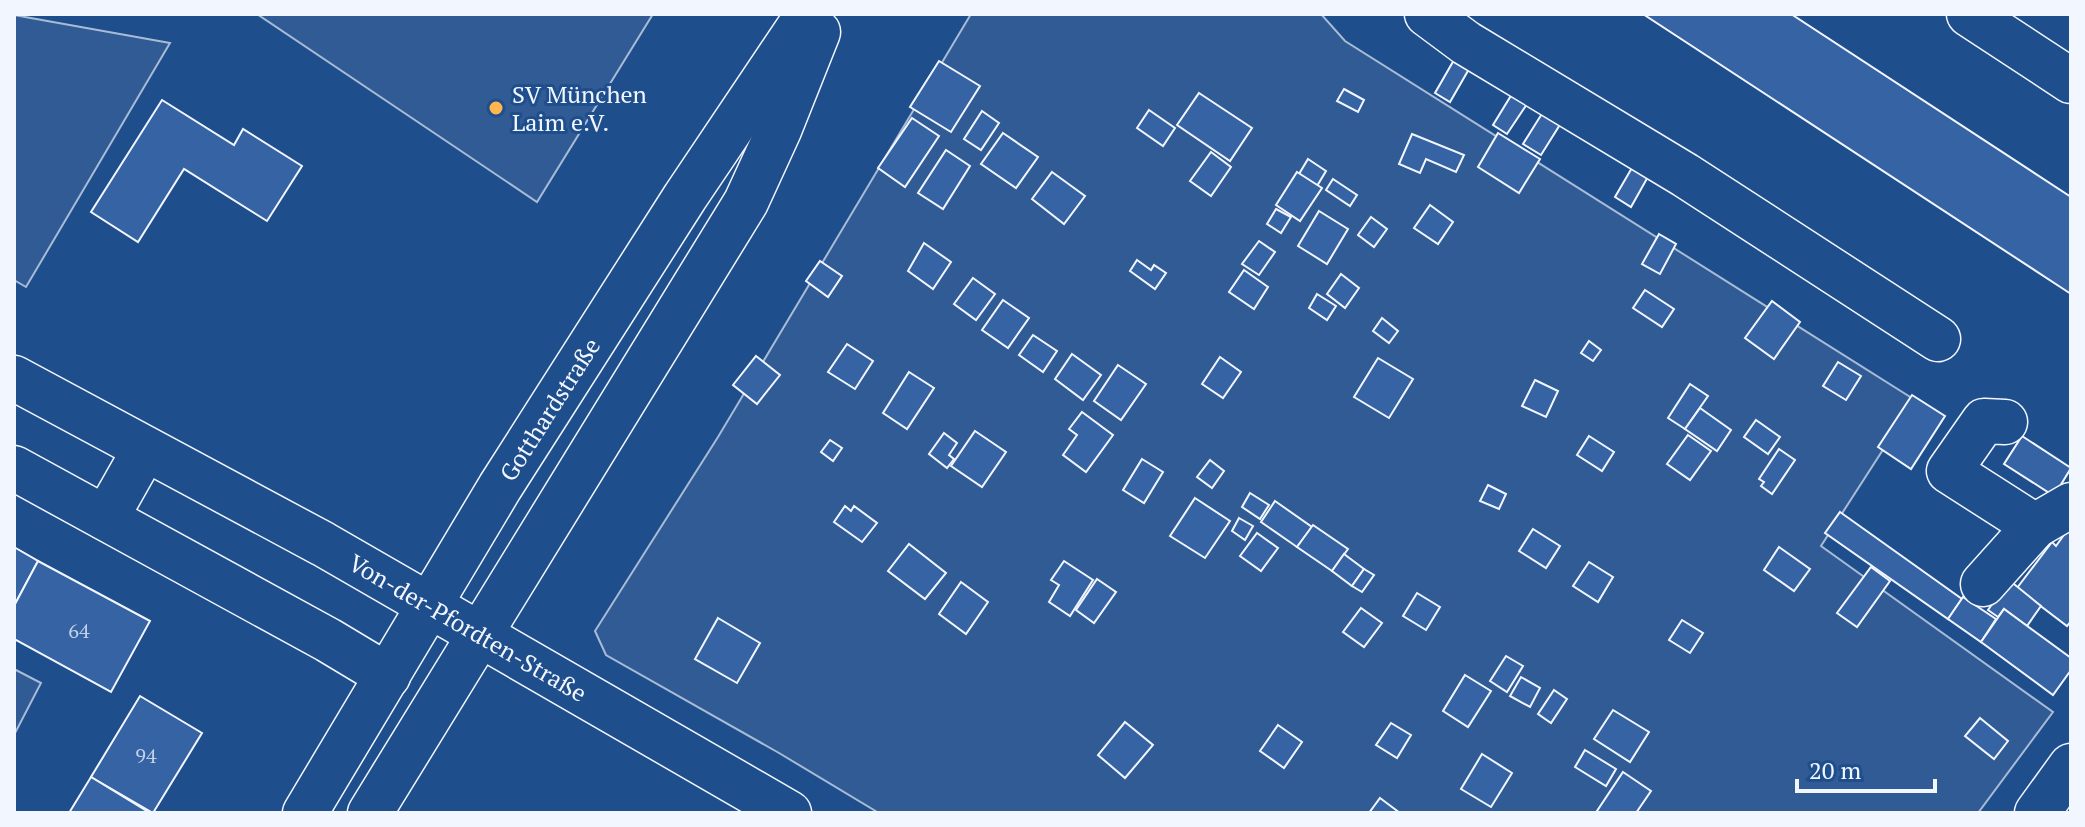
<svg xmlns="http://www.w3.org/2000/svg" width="2085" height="827" font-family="'PT Serif',serif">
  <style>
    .built { fill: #305b95; stroke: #a8bbd7; stroke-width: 2 }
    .building { fill: #3563a3; stroke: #f2f6ff; stroke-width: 2 }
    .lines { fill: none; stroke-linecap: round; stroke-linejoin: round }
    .minor-casing { stroke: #f2f6ff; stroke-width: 47 }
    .minor { stroke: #1f4e8c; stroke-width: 44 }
    .poi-dot { fill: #ffb74d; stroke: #1f4e8c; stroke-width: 3 }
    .labels { text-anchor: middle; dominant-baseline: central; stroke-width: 6; stroke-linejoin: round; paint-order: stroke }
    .number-label { font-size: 20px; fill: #c3d1e8 }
    .poi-label { font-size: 24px; fill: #f2f6ff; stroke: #1f4e8c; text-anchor: start }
    .street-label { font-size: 24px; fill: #f2f6ff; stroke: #1f4e8c }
  </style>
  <rect width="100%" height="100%" fill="#1f4e8c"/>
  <g class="built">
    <path d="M 257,14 L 653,14 L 537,202 Z"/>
    <path d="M 971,14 L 1321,14 L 1345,41 L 1915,400 L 1821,546 L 2053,712 L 1978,813 L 879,813 L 779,753 L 606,655 L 595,631 L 718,437 Z"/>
    <path d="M 14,15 L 170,43 L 26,287 L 14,280 Z"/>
    <path d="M 14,669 L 41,683 L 14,735 Z"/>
  </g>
  <g class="building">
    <path d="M 1643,14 L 1791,14 L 2071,197 L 2071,294 Z"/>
    <path d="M 1454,60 L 1469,69 L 1450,102 L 1435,93 Z"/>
    <path d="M 939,61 L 980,86 L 951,132 L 910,107 Z"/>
    <path d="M 1344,89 L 1364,100 L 1358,112 L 1337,101 Z"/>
    <path d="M 1199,93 L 1252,128 L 1230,161 L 1177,125 Z"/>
    <path d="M 1512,94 L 1527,104 L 1507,134 L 1493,125 Z"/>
    <path d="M 162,100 L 234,145 L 243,129 L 302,166 L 267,221 L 184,169 L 138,242 L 91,212 Z"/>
    <path d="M 1149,110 L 1175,128 L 1163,146 L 1137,128 Z"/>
    <path d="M 982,111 L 999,123 L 981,150 L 964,139 Z"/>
    <path d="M 1543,112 L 1561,123 L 1541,155 L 1523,144 Z"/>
    <path d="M 912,118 L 939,136 L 905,187 L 878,168 Z"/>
    <path d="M 1003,133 L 1038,157 L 1016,188 L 981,164 Z"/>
    <path d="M 1498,133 L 1540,159 L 1519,193 L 1478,167 Z"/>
    <path d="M 1412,134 L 1464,155 L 1456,172 L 1426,159 L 1420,173 L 1399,164 Z"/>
    <path d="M 946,150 L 970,166 L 943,209 L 918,193 Z"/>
    <path d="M 1211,152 L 1231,167 L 1211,196 L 1190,181 Z"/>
    <path d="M 1308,159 L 1326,171 L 1317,186 L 1299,174 Z"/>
    <path d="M 1633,166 L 1649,175 L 1631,207 L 1615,197 Z"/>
    <path d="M 1052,172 L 1085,196 L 1064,224 L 1032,199 Z"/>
    <path d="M 1297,172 L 1322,188 L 1300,221 L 1276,205 Z"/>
    <path d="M 1333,179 L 1357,195 L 1350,206 L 1326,190 Z"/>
    <path d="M 1430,205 L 1453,222 L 1438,244 L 1414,228 Z"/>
    <path d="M 1276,209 L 1291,217 L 1281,233 L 1267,224 Z"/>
    <path d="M 1319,211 L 1348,229 L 1327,264 L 1298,246 Z"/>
    <path d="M 1371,217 L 1387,229 L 1374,247 L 1358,235 Z"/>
    <path d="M 1659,234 L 1676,244 L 1660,274 L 1642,264 Z"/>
    <path d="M 1259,241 L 1275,252 L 1259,275 L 1242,264 Z"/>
    <path d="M 924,243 L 951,262 L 933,289 L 908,271 Z"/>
    <path d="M 1137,260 L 1151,270 L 1154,265 L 1166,273 L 1155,289 L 1130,271 Z"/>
    <path d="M 820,261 L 842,276 L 828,297 L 806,281 Z"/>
    <path d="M 1244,270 L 1268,287 L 1254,309 L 1229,292 Z"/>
    <path d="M 1341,274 L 1359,288 L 1345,308 L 1327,294 Z"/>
    <path d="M 973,278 L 995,294 L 976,320 L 954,304 Z"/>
    <path d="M 1645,290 L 1674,309 L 1662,327 L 1633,308 Z"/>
    <path d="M 1317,294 L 1336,306 L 1327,320 L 1309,308 Z"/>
    <path d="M 1003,300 L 1029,318 L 1008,348 L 982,330 Z"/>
    <path d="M 1772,301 L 1800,322 L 1774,359 L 1745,338 Z"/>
    <path d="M 1382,318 L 1398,331 L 1389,343 L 1373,331 Z"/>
    <path d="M 1033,335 L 1057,351 L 1043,372 L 1019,355 Z"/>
    <path d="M 1589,341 L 1601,350 L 1593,361 L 1581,353 Z"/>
    <path d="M 847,344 L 873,361 L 855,389 L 828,372 Z"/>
    <path d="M 1072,354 L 1101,375 L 1083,400 L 1055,379 Z"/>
    <path d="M 756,356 L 780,375 L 757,404 L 733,385 Z"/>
    <path d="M 1220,357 L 1241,372 L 1223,398 L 1202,384 Z"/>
    <path d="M 1378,358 L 1413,379 L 1389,418 L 1354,397 Z"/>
    <path d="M 1838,362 L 1861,376 L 1846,400 L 1823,386 Z"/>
    <path d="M 1118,365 L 1146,384 L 1121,420 L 1094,401 Z"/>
    <path d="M 909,372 L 934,388 L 907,429 L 883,413 Z"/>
    <path d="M 1535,380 L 1558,391 L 1546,417 L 1522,406 Z"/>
    <path d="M 1690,384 L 1708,396 L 1685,429 L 1668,418 Z"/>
    <path d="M 1912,395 L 1945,416 L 1911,469 L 1878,447 Z"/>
    <path d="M 1700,408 L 1731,430 L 1717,451 L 1685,429 Z"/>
    <path d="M 1082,412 L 1113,435 L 1086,472 L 1063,455 L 1077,435 L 1069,429 Z"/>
    <path d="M 1756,420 L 1780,437 L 1768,454 L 1744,437 Z"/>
    <path d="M 975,431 L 1006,452 L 982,487 L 951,466 Z"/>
    <path d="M 944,433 L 957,443 L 949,455 L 954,459 L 947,468 L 929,454 Z"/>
    <path d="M 1688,435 L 1711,451 L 1690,480 L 1667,464 Z"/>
    <path d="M 1589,436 L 1614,452 L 1602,471 L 1577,455 Z"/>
    <path d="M 2022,436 L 2071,468 L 2054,496 L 2004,464 Z"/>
    <path d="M 830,440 L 842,448 L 833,461 L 821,452 Z"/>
    <path d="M 1779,449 L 1795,460 L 1772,494 L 1761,486 L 1764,482 L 1759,479 Z"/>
    <path d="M 1142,459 L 1163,472 L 1144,503 L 1123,490 Z"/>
    <path d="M 1210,460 L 1224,471 L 1212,488 L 1197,477 Z"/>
    <path d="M 1488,485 L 1506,494 L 1499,509 L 1480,501 Z"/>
    <path d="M 1250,493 L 1269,505 L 1260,519 L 1242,507 Z"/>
    <path d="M 1195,498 L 1230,521 L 1205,558 L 1170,536 Z"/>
    <path d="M 1275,501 L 1312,527 L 1297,547 L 1261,522 Z"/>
    <path d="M 845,506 L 851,511 L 854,506 L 877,523 L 862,542 L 834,522 Z"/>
    <path d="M 1840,512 L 1962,599 L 1948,619 L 1825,533 Z"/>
    <path d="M 1239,518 L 1253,526 L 1245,540 L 1232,531 Z"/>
    <path d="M 1313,525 L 1348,549 L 1332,571 L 1297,547 Z"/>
    <path d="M 2071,525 L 2071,621 L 2067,626 L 2017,588 L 2052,542 L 2056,546 Z"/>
    <path d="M 1533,529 L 1560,546 L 1546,568 L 1519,551 Z"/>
    <path d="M 1257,533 L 1278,548 L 1261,571 L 1240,556 Z"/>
    <path d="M 909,544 L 946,573 L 925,599 L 888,571 Z"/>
    <path d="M 14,547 L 38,561 L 14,606 Z"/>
    <path d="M 1779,547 L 1810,569 L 1794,591 L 1764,570 Z"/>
    <path d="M 1344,554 L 1364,569 L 1352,586 L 1332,571 Z"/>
    <path d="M 38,561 L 150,621 L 111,692 L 14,639 L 14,606 Z"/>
    <path d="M 1064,561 L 1093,580 L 1070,616 L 1049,602 L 1059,585 L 1051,580 Z"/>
    <path d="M 1589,562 L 1613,577 L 1598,602 L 1573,586 Z"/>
    <path d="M 1871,567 L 1890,581 L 1857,627 L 1837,613 Z"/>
    <path d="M 1364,569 L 1374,575 L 1362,592 L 1352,586 Z"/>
    <path d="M 1097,579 L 1116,592 L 1094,623 L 1076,610 Z"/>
    <path d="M 2009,580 L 2041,606 L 2027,626 L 2004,609 L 1998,617 L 1988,610 Z"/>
    <path d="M 961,582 L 988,602 L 966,634 L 939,614 Z"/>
    <path d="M 1417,593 L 1440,607 L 1426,630 L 1403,616 Z"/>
    <path d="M 1963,597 L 1996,619 L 1981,642 L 1948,619 Z"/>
    <path d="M 1361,608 L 1382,623 L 1364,647 L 1343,632 Z"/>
    <path d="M 2004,609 L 2071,658 L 2071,670 L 2053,695 L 1981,642 Z"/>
    <path d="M 718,618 L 760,643 L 737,683 L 695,659 Z"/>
    <path d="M 1682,620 L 1703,633 L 1690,653 L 1669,640 Z"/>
    <path d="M 1506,656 L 1523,666 L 1507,692 L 1490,681 Z"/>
    <path d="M 1465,675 L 1491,691 L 1468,727 L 1443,711 Z"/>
    <path d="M 1521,677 L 1540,688 L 1530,707 L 1510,696 Z"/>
    <path d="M 1554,690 L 1567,699 L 1551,723 L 1538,714 Z"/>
    <path d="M 140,696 L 202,733 L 153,813 L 91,777 Z"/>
    <path d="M 1613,710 L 1649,732 L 1630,762 L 1594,739 Z"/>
    <path d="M 1980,718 L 2008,741 L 1994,759 L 1965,736 Z"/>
    <path d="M 1125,722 L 1153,745 L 1125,778 L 1098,755 Z"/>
    <path d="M 1391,723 L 1411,735 L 1397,758 L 1376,745 Z"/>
    <path d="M 1278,725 L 1302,742 L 1284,768 L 1260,751 Z"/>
    <path d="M 1585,750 L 1616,769 L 1606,786 L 1575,767 Z"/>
    <path d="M 1482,754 L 1512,773 L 1491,807 L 1461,789 Z"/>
    <path d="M 1623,772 L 1651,791 L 1636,813 L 1600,813 L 1597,811 Z"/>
    <path d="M 91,777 L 150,813 L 69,813 Z"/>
    <path d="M 1380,798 L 1400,813 L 1369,813 Z"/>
  </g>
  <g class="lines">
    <g class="minor-casing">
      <g id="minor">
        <path d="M 1427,14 L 1466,43 L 1685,175 L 1938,339"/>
        <path d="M 1969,14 L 2071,81"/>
        <path id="s1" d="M 14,378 L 323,544 L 789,813"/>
        <path d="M 2005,422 L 1984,421 L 1949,471 L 2035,526"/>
        <path d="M 14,468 L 328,640 L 388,676"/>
        <path d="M 106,518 L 145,449"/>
        <path d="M 1983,584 L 2035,526 L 2071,505"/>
        <path id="s2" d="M 305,813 L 500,487 L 685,197 L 808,14"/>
        <path d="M 370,813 L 746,202 L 779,130 L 818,32"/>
        <path d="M 2037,813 L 2071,766"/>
      </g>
    </g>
    <use href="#minor" class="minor"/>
  </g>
  <circle class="poi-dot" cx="496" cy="108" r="8"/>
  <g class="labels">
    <g class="number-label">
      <text x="79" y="630">64</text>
      <text x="146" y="755">94</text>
    </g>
    <g class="poi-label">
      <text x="512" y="94">SV München<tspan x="512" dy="28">Laim e.V.</tspan></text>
    </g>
    <g class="street-label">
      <text stroke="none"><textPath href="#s2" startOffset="472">Gotthardstraße</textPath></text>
      <text stroke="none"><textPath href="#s1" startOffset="518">Von-der-Pfordten-Straße</textPath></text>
    </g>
  </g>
  <rect width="2085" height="827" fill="none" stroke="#f2f6ff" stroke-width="32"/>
  <path d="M1797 779v12h138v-12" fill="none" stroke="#f2f6ff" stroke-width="4"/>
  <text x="1809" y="779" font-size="24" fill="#f2f6ff" stroke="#1f4e8c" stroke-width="6" paint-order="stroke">20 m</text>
</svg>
